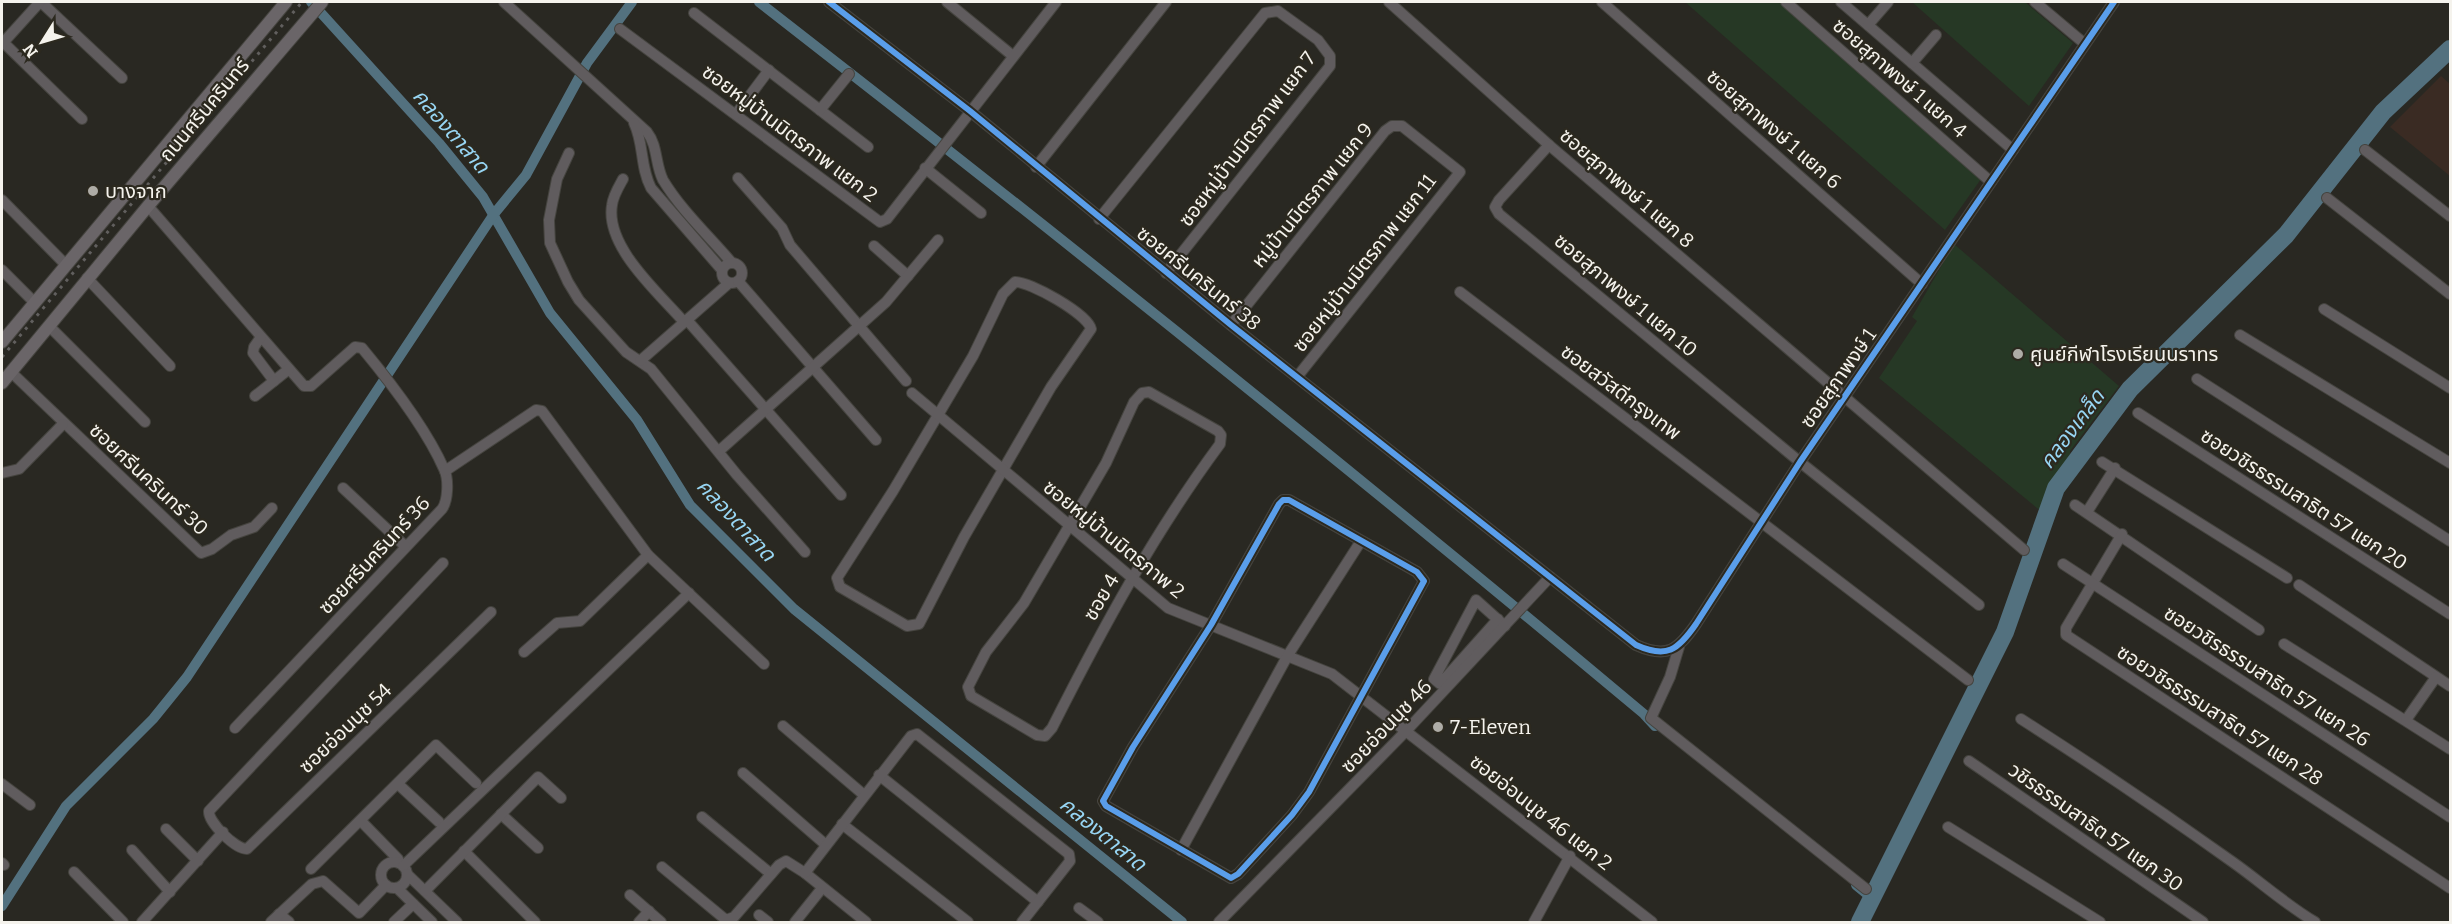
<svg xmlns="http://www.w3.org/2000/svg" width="2452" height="924" font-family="Bitter,'Noto Sans Thai',serif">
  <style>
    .education { fill: #3a2b23 }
    .green { fill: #263825 }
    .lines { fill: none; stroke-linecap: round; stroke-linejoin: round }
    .canal { stroke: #53717f; stroke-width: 10 }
    .river { stroke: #53717f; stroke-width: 18 }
    .minor-casing { stroke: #45443f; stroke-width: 12 }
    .major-casing { stroke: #45443f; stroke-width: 14 }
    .minor { stroke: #605c5e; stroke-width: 10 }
    .major { stroke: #6a6568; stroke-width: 12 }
    .rail { stroke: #615f5e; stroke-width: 3; stroke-dasharray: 3 6; stroke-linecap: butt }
    .cycleway-casing { stroke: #2c291f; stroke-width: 10 }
    .cycleway { stroke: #5a9eea; stroke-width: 6 }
    .poi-dot { fill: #aeaca6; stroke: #2c291f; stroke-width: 2 }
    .labels { text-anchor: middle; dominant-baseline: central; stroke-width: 4.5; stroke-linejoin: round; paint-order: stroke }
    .street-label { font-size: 20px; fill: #f5f3ed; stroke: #2c291f }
    .poi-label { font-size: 20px; fill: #f5f3ed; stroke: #2c291f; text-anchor: start }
    .water-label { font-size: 21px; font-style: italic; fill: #97d5f3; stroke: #2c291f }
  </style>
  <rect width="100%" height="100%" fill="#292822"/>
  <path class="education" d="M 2441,76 L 2450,84 L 2450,176 L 2390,127 Z"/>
  <g class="green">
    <path d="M 1685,2 L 1780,2 L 1981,179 L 1945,230 Z"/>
    <path d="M 1912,2 L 2025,2 L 2073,43 L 2029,106 Z"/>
    <path d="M 1954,244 L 2119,386 L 2070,451 L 2070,464 L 2052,487 L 2043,513 L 1879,378 L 1917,321 L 1912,317 Z"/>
  </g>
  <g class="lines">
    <g class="canal">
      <path d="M 311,2 L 439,143 L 483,197 L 550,313 L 637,420 L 690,505 L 794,609 L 1182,922"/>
      <path d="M 759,2 C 1058,234 1353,471 1644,714 L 1655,726"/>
      <path d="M 1856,885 L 1872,898"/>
      <path d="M 2,906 L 66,806 L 153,719 L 187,677 L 494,214 L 526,175 L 587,63 L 632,2"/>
    </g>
    <path class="river" d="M 1860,922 L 2005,632 L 2056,488 L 2130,389 L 2286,235 L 2383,112 L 2450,49"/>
    <g class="minor-casing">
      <g id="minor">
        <path d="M 41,2 L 122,78"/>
        <path d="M 504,2 L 647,132 C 658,146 655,164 663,180 C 681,210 709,236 732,263"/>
        <path d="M 829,2 L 970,111 L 1231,325 L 1636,645 C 1667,659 1678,650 1696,624 L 1800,462 L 2114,2"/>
        <path d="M 947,2 L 1013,56"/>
        <path d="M 1389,2 L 1549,145 L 2024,550"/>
        <path d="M 1602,2 L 1922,284"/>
        <path d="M 1786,2 L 1991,182"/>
        <path d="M 1841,2 L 2013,150"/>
        <path d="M 2035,2 L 2085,44"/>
        <path d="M 694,13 L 868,147"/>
        <path d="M 1868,25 L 1888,2"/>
        <path d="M 620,29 L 880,222 L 887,219 L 1056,2"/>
        <path d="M 3,42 L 82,119"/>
        <path d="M 2,44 L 40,2"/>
        <path d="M 1912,63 L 1936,35"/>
        <path d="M 820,110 L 849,74"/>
        <path d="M 736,114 L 769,70"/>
        <path d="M 634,123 C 644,143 640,167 651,188 L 722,270"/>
        <path d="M 1549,145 L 1499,200 L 1495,207 L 1499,214 L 1800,462 L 1979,605"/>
        <path d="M 2365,150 L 2450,216"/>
        <path d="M 569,153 L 557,179 L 549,220 L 550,243 L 568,282 L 579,300 L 626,352 L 651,369 L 737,475 L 805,552"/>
        <path d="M 1036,167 L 1166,2"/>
        <path d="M 925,168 L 981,213"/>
        <path d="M 738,178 L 782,228 L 790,245 L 906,381"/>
        <path d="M 623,179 C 618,188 613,196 612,205 C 605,247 659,293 684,322"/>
        <path d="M 2327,198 L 2450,294"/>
        <path d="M 2,200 L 66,265"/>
        <path d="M 148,206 L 304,386 L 311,386 L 355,347 L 362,348 C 391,383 426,428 444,469 C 449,479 448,501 442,509 L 235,728"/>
        <path d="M 1099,219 L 1265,13 L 1278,11 L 1318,40 L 1330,56 L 1330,66 L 1166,273"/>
        <path d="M 874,246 L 908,276"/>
        <circle cx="732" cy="273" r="10"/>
        <path d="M 2,270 L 34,302"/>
        <path d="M 87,278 L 170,366"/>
        <path d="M 738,281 L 876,440"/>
        <path d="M 1015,282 C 1029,281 1088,314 1091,329 L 1051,387 L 964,537 L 919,624 L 907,626 L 840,587 L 837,578 L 893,491 L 973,356 L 1003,294 Z"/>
        <path d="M 1460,292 L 1968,680"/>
        <path d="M 2324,309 L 2450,388"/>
        <path d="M 687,320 L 841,495"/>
        <path d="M 1231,325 L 1385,131 L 1392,126 L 1402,126 L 1460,172 L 1297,377"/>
        <path d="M 49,326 L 145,422"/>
        <path d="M 2240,335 L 2450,463"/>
        <path d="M 261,337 L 254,347 L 253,353 L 274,381 L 289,369"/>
        <path d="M 640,361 L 729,283"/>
        <path d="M 11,372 L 201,553 L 212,549 L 231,535 L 254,527 L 272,508"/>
        <path d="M 2197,379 L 2450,541"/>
        <path d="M 1149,392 L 1218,431 L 1221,435 L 1220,444 C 1154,533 1102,629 1052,728 L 1045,736 L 1037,735 L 971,696 L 968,687 L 986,652 L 1024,603 L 1106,463 L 1134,402 L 1142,393 Z"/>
        <path d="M 912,393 L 1168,608 L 1332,674 L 1652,922"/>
        <path d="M 255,396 L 274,381"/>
        <path d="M 2138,413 L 2450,614"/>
        <path d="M 719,451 L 886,302 L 938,240"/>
        <path d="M 2102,462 L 2287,578"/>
        <path d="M 445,471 L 536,410 L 542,411 L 648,555 L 764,664"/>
        <path d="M 2,473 L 19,469 L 63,424"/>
        <path d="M 343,488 L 405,546"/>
        <path d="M 1283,500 L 1289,500 L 1417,572 L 1424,581 L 1309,792 L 1292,815 L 1238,874 L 1231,878 L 1106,806 L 1103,801 L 1133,747 L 1211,625 L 1279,504 Z"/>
        <path d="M 2075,505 L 2259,630"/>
        <path d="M 2087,512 L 2115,468"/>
        <path d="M 2122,534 L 2066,628 L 2066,635 L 2450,888"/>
        <path d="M 443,563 L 209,811 C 208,822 235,849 247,849 L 491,612"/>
        <path d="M 2063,564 L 2450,817"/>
        <path d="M 2299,585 L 2450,686"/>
        <path d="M 1498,619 L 1440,684 L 1434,679 L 1476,600 L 1505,626"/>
        <path d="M 2284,644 L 2450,749"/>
        <path d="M 1679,647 L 1670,677 L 1651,718 L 1866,889"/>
        <path d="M 524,652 L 557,623 L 580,621 L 648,555"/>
        <path d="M 2021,719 C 2093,765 2164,813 2234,863 C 2262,883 2285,904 2315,922"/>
        <path d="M 2406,720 L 2436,677"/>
        <path d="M 783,726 L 864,795"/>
        <path d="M 1969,761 L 2203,922"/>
        <path d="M 743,773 L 826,845"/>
        <path d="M 879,775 L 1038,902"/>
        <path d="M 2,784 L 30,805"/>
        <path d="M 398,784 L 439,822"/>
        <path d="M 501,814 L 538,848"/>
        <path d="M 702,817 L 771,874"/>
        <path d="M 361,821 L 398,859 L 399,863"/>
        <path d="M 842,824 L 968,922"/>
        <path d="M 1948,827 L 2100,922"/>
        <path d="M 166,829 L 198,861"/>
        <path d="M 132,850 L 170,892"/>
        <path d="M 1181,850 L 1288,655 L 1361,541"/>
        <path d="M 464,851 L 535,922"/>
        <circle cx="394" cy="875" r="13"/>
        <path d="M 2,863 L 4,865"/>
        <path d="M 403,866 L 689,593"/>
        <path d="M 662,867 L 726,920 L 734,917 L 779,865 L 786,861 L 805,873 L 866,922"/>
        <path d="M 311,869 L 436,745 L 476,783"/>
        <path d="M 74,872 L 123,922"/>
        <path d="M 805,873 L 911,736 L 917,734 L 1069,854 L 1070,861 L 1022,922"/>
        <path d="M 407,874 L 457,922"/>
        <path d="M 397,888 L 432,922"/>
        <path d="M 425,891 L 538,777 L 561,798"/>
        <path d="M 630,895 L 661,922"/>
        <path d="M 1079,908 L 1098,922"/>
        <path d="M 279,914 L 289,922"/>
        <path d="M 759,915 L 768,922"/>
        <path d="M 142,922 L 223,832"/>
        <path d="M 271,922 L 312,884 L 323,881 L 359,913 L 386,885"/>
        <path d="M 394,922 L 413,904"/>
        <path d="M 639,922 L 649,911"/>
        <path d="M 795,922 L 819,892"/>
        <path d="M 1219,922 L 1407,730 L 1550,577"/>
        <path d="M 1534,922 L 1570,856"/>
      </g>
    </g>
    <g class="major-casing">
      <g id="major">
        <path d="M 2,342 L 286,2"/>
        <path d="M 2,383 L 148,206 L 322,2"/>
      </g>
    </g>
    <use href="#minor" class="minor"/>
    <use href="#major" class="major"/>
    <path class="rail" d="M 2,357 L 302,2"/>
    <g class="cycleway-casing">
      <g id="cycleway">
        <path d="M 829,2 L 970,111 L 1231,325 L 1636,645 C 1667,659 1678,650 1696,624 L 1800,462 L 2114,2"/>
        <path d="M 1283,500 L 1289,500 L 1417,572 L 1424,581 L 1309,792 L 1292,815 L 1238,874 L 1231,878 L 1106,806 L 1103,801 L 1133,747 L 1211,625 L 1279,504 Z"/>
      </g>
    </g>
    <use href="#cycleway" class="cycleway"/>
  </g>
  <g class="poi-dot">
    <circle cx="93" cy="191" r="6"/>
    <circle cx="2018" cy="354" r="6"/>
    <circle cx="1438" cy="727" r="6"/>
  </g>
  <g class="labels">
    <g class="street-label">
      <text transform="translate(1900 78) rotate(41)">ซอยสุภาพงษ์ 1 แยก 4</text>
      <text transform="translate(204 110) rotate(-50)">ถนนศรีนครินทร์</text>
      <text transform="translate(1774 129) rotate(41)">ซอยสุภาพงษ์ 1 แยก 6</text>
      <text transform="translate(790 133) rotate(37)">ซอยหมู่บ้านมิตรภาพ แยก 2</text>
      <text transform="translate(1247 139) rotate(-53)">ซอยหมู่บ้านมิตรภาพ แยก 7</text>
      <text transform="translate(1627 188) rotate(41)">ซอยสุภาพงษ์ 1 แยก 8</text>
      <text transform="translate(1312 195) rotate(-51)">หมู่บ้านมิตรภาพ แยก 9</text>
      <text transform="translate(1364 263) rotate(-52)">ซอยหมู่บ้านมิตรภาพ แยก 11</text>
      <text transform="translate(1199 278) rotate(39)">ซอยศรีนครินทร์ 38</text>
      <text transform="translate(1626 295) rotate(40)">ซอยสุภาพงษ์ 1 แยก 10</text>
      <text transform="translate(1838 378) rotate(-55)">ซอยสุภาพงษ์ 1</text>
      <text transform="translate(1621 392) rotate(37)">ซอยสวัสดีกรุงเทพ</text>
      <text transform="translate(149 479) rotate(43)">ซอยศรีนครินทร์ 30</text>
      <text transform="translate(2304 499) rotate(33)">ซอยวชิรธรรมสาธิต 57 แยก 20</text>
      <text transform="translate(1114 539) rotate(39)">ซอยหมู่บ้านมิตรภาพ 2</text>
      <text transform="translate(374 555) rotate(-47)">ซอยศรีนครินทร์ 36</text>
      <text transform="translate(1101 597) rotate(-60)">ซอย 4</text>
      <text transform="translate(2267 676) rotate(33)">ซอยวชิรธรรมสาธิต 57 แยก 26</text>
      <text transform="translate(2220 715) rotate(33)">ซอยวชิรธรรมสาธิต 57 แยก 28</text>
      <text transform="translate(1386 726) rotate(-46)">ซอยอ่อนนุช 46</text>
      <text transform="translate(345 728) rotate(-44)">ซอยอ่อนนุช 54</text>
      <text transform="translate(1541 812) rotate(38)">ซอยอ่อนนุช 46 แยก 2</text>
      <text transform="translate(2096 827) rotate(35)">วชิรธรรมสาธิต 57 แยก 30</text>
    </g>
    <g class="poi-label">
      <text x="105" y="191">บางจาก</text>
      <text x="2030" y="354">ศูนย์กีฬาโรงเรียนนราทร</text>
      <text x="1450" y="727">7-Eleven</text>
    </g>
    <g class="water-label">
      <text transform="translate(451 131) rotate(49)">คลองตาสาด</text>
      <text transform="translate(2072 429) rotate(-53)">คลองเคล็ด</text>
      <text transform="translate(736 520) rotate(47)">คลองตาสาด</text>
      <text transform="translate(1103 834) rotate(39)">คลองตาสาด</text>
    </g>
  </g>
  <rect width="2452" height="924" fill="none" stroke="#f5f3ed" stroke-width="6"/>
  <g transform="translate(42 42) rotate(233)" stroke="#2c291f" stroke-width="4.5" paint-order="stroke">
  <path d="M0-4.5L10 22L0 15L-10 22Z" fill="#f5f3ed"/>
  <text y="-9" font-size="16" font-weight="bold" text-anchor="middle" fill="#f5f3ed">N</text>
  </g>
</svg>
